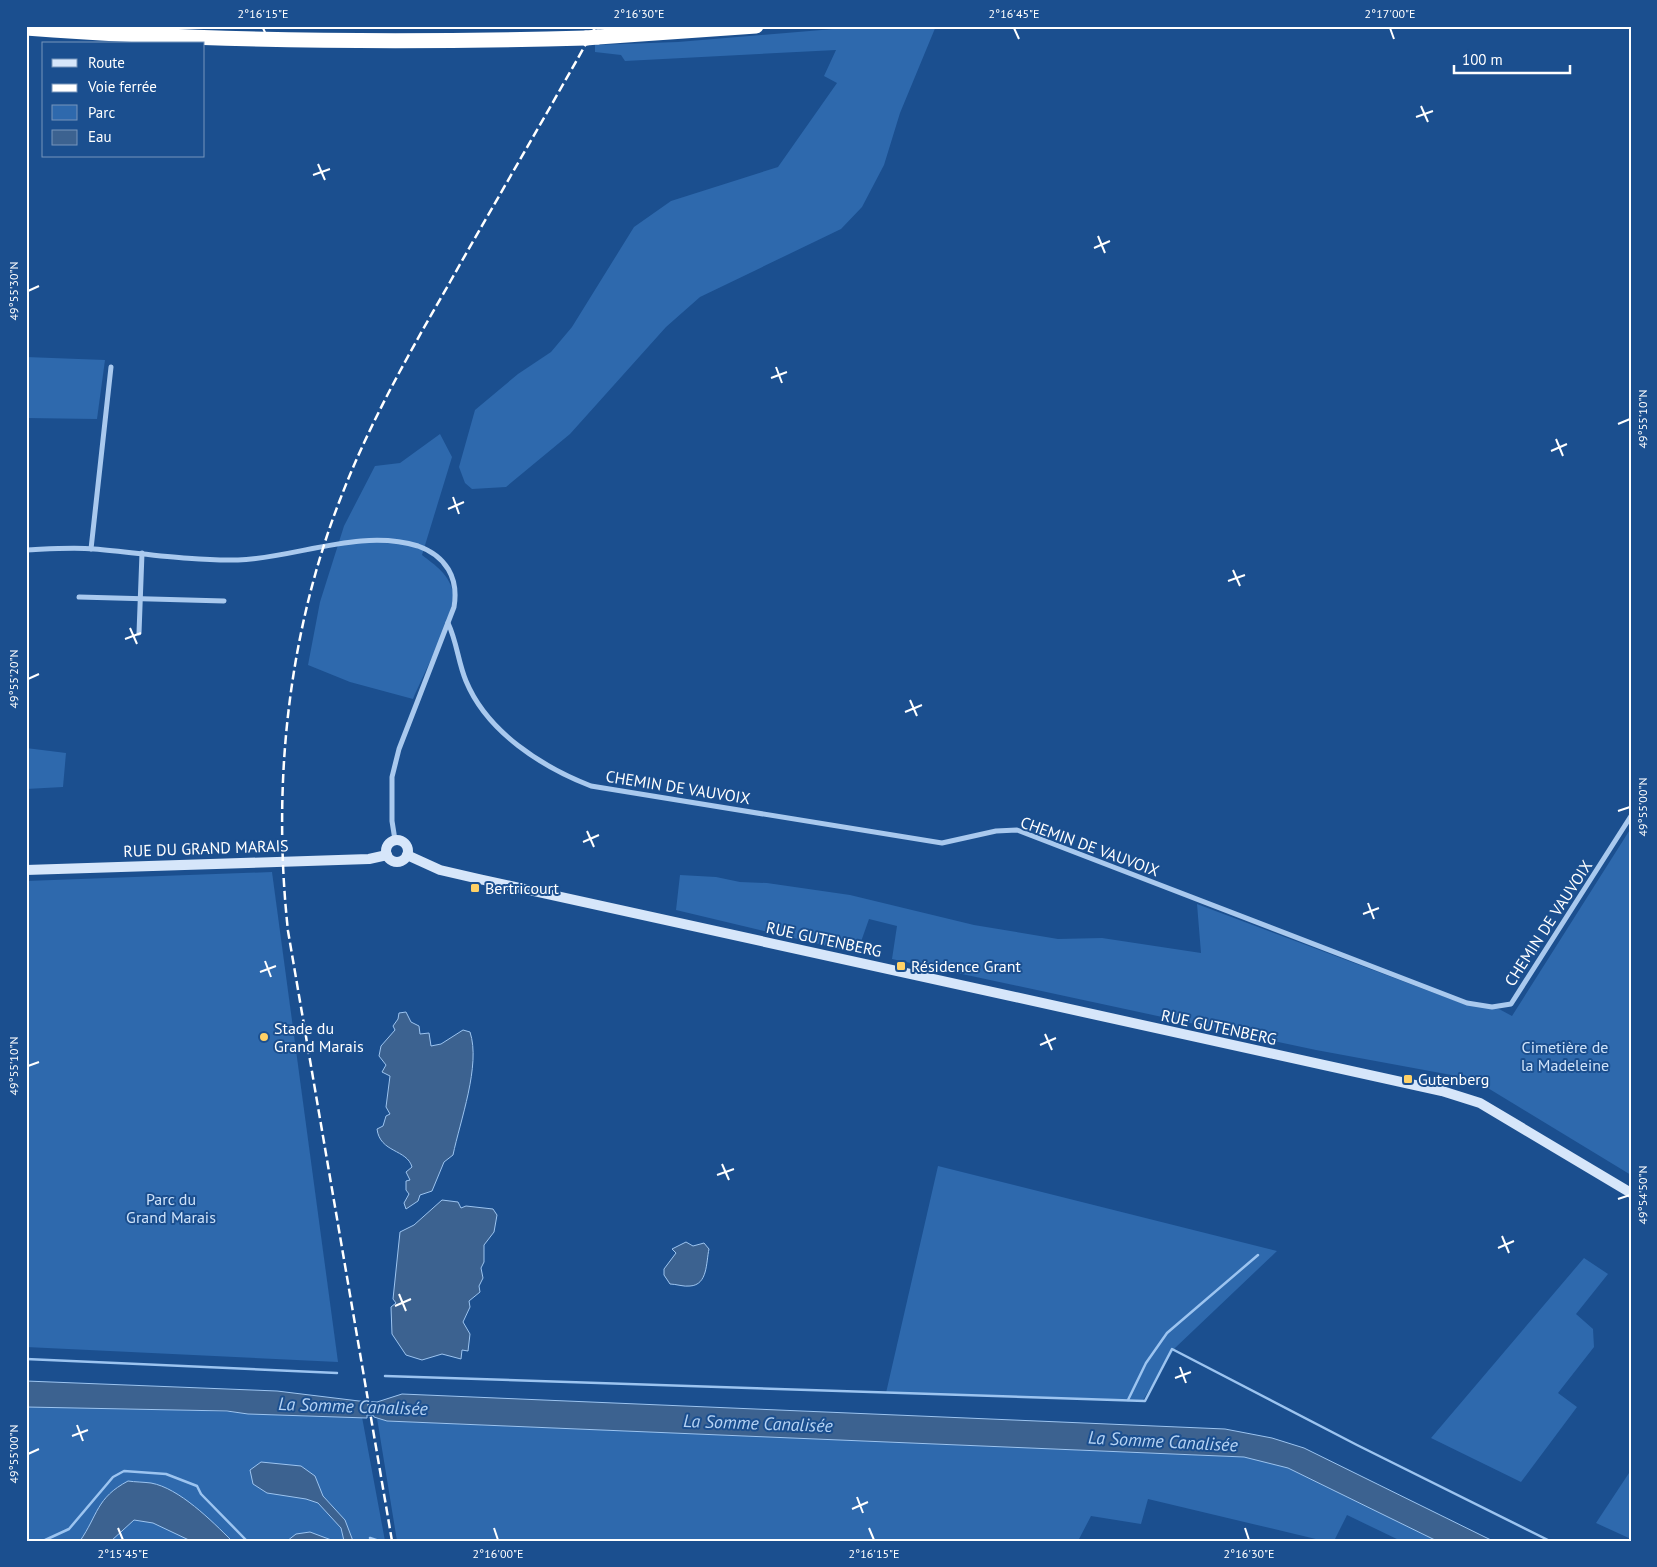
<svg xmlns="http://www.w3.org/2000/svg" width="1657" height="1567" font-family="'PT Sans',sans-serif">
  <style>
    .green { fill: #2e69ad }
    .water { fill: #3c6290; stroke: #9cc4f0 }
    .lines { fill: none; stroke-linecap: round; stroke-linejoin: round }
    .stream { stroke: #9cc4f0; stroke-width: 2.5 }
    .street { stroke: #a9c9ee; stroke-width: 5 }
    .secondary { stroke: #d6e6fa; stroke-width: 10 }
    .highway { stroke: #fff; stroke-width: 15 }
    .rail { stroke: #fff; stroke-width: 2.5; stroke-dasharray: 9 4; stroke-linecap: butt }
    .highway-bridge { stroke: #fff; stroke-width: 15 }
    .ticks { fill: none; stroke: #fff; stroke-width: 2 }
    .poi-dot { fill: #ffd166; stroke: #1b4f8f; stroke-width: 2 }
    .labels { text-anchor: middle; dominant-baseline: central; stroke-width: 4; stroke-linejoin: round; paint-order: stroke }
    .street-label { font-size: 16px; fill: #fff; stroke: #1b4f8f }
    .poi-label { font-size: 16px; fill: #fff; stroke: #1b4f8f; text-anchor: start }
    .park-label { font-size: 16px; fill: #cfe3fa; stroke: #1b4f8f }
    .water-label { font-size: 18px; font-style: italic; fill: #b5d3f5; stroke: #1b4f8f }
    .neatline { fill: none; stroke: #fff; stroke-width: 2 }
    .ticks-label { font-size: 12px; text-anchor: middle; fill: #fff }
  </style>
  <rect width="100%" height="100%" fill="#1b4f8f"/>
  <g class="green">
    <path d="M 869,26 L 936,26 L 900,113 L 884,165 L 862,207 L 841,229 L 700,297 L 666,327 L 570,434 L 506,487 L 472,489 L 465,483 L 459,467 L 475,410 L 518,374 L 551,352 L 572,327 L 634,227 L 671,201 L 778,167 L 837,83 L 824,76 L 836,50 L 625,61 L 621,55 L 595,52 L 595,45 L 678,42 Z"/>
    <path d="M 26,357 L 105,360 L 97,419 L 26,418 Z"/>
    <path d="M 440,434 L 452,457 L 422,555 C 435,565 450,575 453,593 C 455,613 422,678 413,699 L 350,682 L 308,665 L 320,602 L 344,526 L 375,466 L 400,463 Z"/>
    <path d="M 26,748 L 66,753 L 63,787 L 26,789 Z"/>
    <path d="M 1631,828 L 1631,1175 L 1473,1079 L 1316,1050 L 892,959 L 897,926 L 869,919 L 857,953 L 676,910 L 680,875 L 716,877 L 740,882 L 767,883 L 850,895 L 974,925 L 1058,939 L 1102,938 L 1201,953 L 1197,904 L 1461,1003 L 1499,1009 L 1512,1016 Z"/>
    <path d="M 272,872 L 338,1362 L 26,1347 L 26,881 Z"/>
    <path d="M 938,1166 L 1277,1251 L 1175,1348 L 1143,1400 L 886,1393 Z"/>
    <path d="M 1584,1258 L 1608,1274 L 1576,1314 L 1593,1329 L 1594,1347 L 1558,1393 L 1577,1407 L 1521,1482 L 1431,1438 Z"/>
    <path d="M 26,1404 L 362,1417 L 385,1541 L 218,1541 L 175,1502 L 85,1541 L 26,1541 Z"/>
    <path d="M 377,1418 L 387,1421 L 1244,1457 L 1288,1468 L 1437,1541 L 1401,1541 L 1347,1515 L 1334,1541 L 1324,1541 L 1148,1499 L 1141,1524 L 1091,1516 L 1078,1541 L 397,1541 Z"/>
    <path d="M 1631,1470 L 1631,1539 L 1596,1523 Z"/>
    <path d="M 148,1514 L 196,1541 L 108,1541 L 122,1521 Z"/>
  </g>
  <g class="water">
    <path d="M 406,1012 L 411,1022 L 419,1026 L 420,1034 L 429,1033 L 431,1046 L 441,1044 L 463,1030 L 470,1032 C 481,1065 460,1121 453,1155 L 444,1162 L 432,1191 L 420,1195 L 418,1201 L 406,1209 L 404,1203 L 409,1194 L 406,1190 L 406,1181 L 410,1180 L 406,1172 L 412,1167 C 407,1149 380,1153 377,1129 L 383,1126 L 386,1116 L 390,1114 L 386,1107 L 390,1076 L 382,1072 L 386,1065 L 379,1056 L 381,1046 L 395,1030 L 393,1026 L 398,1019 L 399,1013 Z"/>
    <path d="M 442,1200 L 458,1202 L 461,1208 L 466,1206 L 493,1209 L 497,1215 L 494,1232 L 484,1245 L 484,1262 L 481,1268 L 483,1278 L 479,1286 L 480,1292 L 469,1301 L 470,1307 L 463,1322 L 470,1334 L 468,1351 L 462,1350 L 461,1359 L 442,1354 L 422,1360 L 406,1355 L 392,1334 L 391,1307 L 396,1303 L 393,1299 L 400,1232 L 414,1225 Z"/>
    <path d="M 686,1242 L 693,1246 L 704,1243 L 709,1249 C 706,1262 708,1285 690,1286 C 684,1287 676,1284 670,1284 L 664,1275 L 664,1269 L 676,1253 L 672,1249 Z"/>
    <path d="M 26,1381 L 277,1391 L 359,1401 L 377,1402 L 402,1394 L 1225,1429 L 1272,1438 L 1304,1448 L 1493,1541 L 1437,1541 L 1288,1468 L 1244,1457 L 387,1421 L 374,1417 L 373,1415 L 367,1415 L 367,1418 L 248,1414 L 227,1411 L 26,1407 Z"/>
    <path d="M 261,1462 L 301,1466 L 315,1476 L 323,1496 L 345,1520 L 353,1541 L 344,1541 L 341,1528 L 318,1503 L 306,1499 L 267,1493 L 253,1484 L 250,1470 Z"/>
    <path d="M 128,1481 C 135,1482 143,1482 151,1483 C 179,1488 212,1521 232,1541 L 191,1541 L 153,1523 L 134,1520 L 111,1541 L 80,1541 C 98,1515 96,1498 128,1481 Z"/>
    <path d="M 310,1532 L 334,1541 L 287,1541 L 296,1534 Z"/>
  </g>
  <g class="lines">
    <g class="stream">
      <path d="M 26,1359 L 337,1373"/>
      <path d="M 385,1376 L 1145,1401 L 1172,1349 L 1357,1445 L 1550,1541"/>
      <path d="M 1128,1400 L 1146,1363 L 1167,1333 L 1258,1255"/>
      <path d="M 43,1541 L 69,1529 L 113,1477 L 124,1471 L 166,1474 L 197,1486 L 201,1494 L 247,1541"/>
      <path d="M 371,1541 L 370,1538 L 379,1541"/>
    </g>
    <g class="street">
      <path d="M 91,549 L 111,367"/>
      <path d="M 26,550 C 49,549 72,547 94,549 C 142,553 190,561 238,560 C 296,558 360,528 418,546 C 446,556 459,578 454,607 L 399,749 L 392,777 L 392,821 L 395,840"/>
      <path d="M 79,597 L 224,601"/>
      <path d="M 448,623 C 457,642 458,662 466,681 C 487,732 542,767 591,786 L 942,843 L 996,831 L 1017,830 L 1467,1003 L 1492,1007 L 1511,1004 L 1631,816"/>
      <path d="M 139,633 L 142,553"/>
    </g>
    <g class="secondary">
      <circle cx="397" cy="851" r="11"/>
      <path d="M 407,855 L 440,870 L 479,879 L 1442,1091 L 1480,1103 L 1631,1193"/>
      <path d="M 26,870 L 369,859 L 387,855"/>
    </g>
    <g class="highway">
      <path d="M 26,28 C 212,42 399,43 586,38"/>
      <path d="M 598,37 L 756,26"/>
    </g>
    <path class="rail" d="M 392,1541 L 288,931 C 272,783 288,630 343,492 C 372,418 411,350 450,282 C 498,197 548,112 596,26"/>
    <path class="highway-bridge" d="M 586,38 L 598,37"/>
  </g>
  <path class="ticks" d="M 263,28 L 268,39M 639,28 L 643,39M 1014,28 L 1019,39M 1390,28 L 1394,39M 1421,106 L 1428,122M 1416,117 L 1433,111M 318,164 L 325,180M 313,175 L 330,169M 1098,236 L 1105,253M 1094,248 L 1110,241M 28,291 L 39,286M 776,367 L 782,383M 771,378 L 787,372M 1618,424 L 1630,419M 1556,439 L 1563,456M 1551,451 L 1567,444M 453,497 L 459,514M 448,509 L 464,502M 1233,570 L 1240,586M 1228,581 L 1245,575M 130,628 L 137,644M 125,639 L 141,633M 28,679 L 39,674M 910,700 L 917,716M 905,712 L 922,705M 1618,811 L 1630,807M 587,831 L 594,847M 583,842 L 599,835M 1368,903 L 1374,919M 1363,914 L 1379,908M 265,961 L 271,977M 260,972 L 276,966M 1045,1034 L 1052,1050M 1040,1045 L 1056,1038M 28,1066 L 39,1062M 722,1164 L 729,1180M 717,1175 L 734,1169M 1618,1199 L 1630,1195M 1502,1236 L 1509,1253M 1498,1248 L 1514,1241M 399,1294 L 406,1311M 395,1306 L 411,1299M 1180,1367 L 1186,1383M 1175,1378 L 1191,1372M 77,1425 L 83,1441M 72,1436 L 88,1430M 28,1454 L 39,1449M 857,1497 L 863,1513M 852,1509 L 868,1502M 118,1528 L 123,1540M 494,1528 L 498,1540M 869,1528 L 874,1540M 1245,1528 L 1249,1540"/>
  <g class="poi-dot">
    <rect x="470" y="883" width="10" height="10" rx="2.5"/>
    <rect x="896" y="961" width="10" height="10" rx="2.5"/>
    <circle cx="264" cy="1037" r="5"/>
    <rect x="1403" y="1074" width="10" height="10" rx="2.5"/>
  </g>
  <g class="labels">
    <g class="street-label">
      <text transform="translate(678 787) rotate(9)">CHEMIN DE VAUVOIX</text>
      <text transform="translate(1090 846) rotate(20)">CHEMIN DE VAUVOIX</text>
      <text transform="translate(206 848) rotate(-2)">RUE DU GRAND MARAIS</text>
      <text transform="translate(1548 923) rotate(-57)">CHEMIN DE VAUVOIX</text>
      <text transform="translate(824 939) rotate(12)">RUE GUTENBERG</text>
      <text transform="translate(1219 1027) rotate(12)">RUE GUTENBERG</text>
    </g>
    <g class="poi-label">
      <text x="485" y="888">Bertricourt</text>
      <text x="911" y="966">Résidence Grant</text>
      <text x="274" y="1028">Stade du<tspan x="274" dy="18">Grand Marais</tspan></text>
      <text x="1418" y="1079">Gutenberg</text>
    </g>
    <g class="park-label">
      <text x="1565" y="1047">Cimetière de<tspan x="1565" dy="18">la Madeleine</tspan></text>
      <text x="171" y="1199">Parc du<tspan x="171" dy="18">Grand Marais</tspan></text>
    </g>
    <g class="water-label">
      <text transform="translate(353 1406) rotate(2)">La Somme Canalisée</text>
      <text transform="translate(758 1423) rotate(2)">La Somme Canalisée</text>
      <text transform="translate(1163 1441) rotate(3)">La Somme Canalisée</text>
    </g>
  </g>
  <rect width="1657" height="1567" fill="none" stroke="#1b4f8f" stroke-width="55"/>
  <rect x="42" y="42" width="162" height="115" fill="#1b4f8f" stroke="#7695bc"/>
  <rect x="52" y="59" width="25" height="8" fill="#d6e6fa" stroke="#7695bc"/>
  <text x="88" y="68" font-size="15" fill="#ffffff">Route</text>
  <rect x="52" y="84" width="25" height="8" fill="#ffffff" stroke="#7695bc"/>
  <text x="88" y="92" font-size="15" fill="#ffffff">Voie ferrée</text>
  <rect x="52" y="105" width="25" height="15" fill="#2e69ad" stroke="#7695bc"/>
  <text x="88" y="118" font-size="15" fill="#ffffff">Parc</text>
  <rect x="52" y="130" width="25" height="15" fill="#3c6290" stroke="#7695bc"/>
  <text x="88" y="142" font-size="15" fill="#ffffff">Eau</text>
  <path d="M1454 65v8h116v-8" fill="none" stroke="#ffffff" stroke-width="2.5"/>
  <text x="1462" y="65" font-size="15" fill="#ffffff" stroke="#1b4f8f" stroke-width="4" paint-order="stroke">100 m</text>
  <rect x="28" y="28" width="1602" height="1512" class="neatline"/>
  <g class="ticks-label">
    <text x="263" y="18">2°16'15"E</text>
    <text x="639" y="18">2°16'30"E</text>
    <text x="1014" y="18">2°16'45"E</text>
    <text x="1390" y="18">2°17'00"E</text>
    <text transform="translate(14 291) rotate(-90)" y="4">49°55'30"N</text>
    <text transform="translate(1643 419) rotate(-90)" y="4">49°55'10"N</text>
    <text transform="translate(14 679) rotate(-90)" y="4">49°55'20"N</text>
    <text transform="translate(1643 807) rotate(-90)" y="4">49°55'00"N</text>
    <text transform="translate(14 1066) rotate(-90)" y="4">49°55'10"N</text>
    <text transform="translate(1643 1195) rotate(-90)" y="4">49°54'50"N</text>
    <text transform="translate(14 1454) rotate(-90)" y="4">49°55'00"N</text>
    <text x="123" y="1558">2°15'45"E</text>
    <text x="498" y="1558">2°16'00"E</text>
    <text x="874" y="1558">2°16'15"E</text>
    <text x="1249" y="1558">2°16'30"E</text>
  </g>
</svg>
